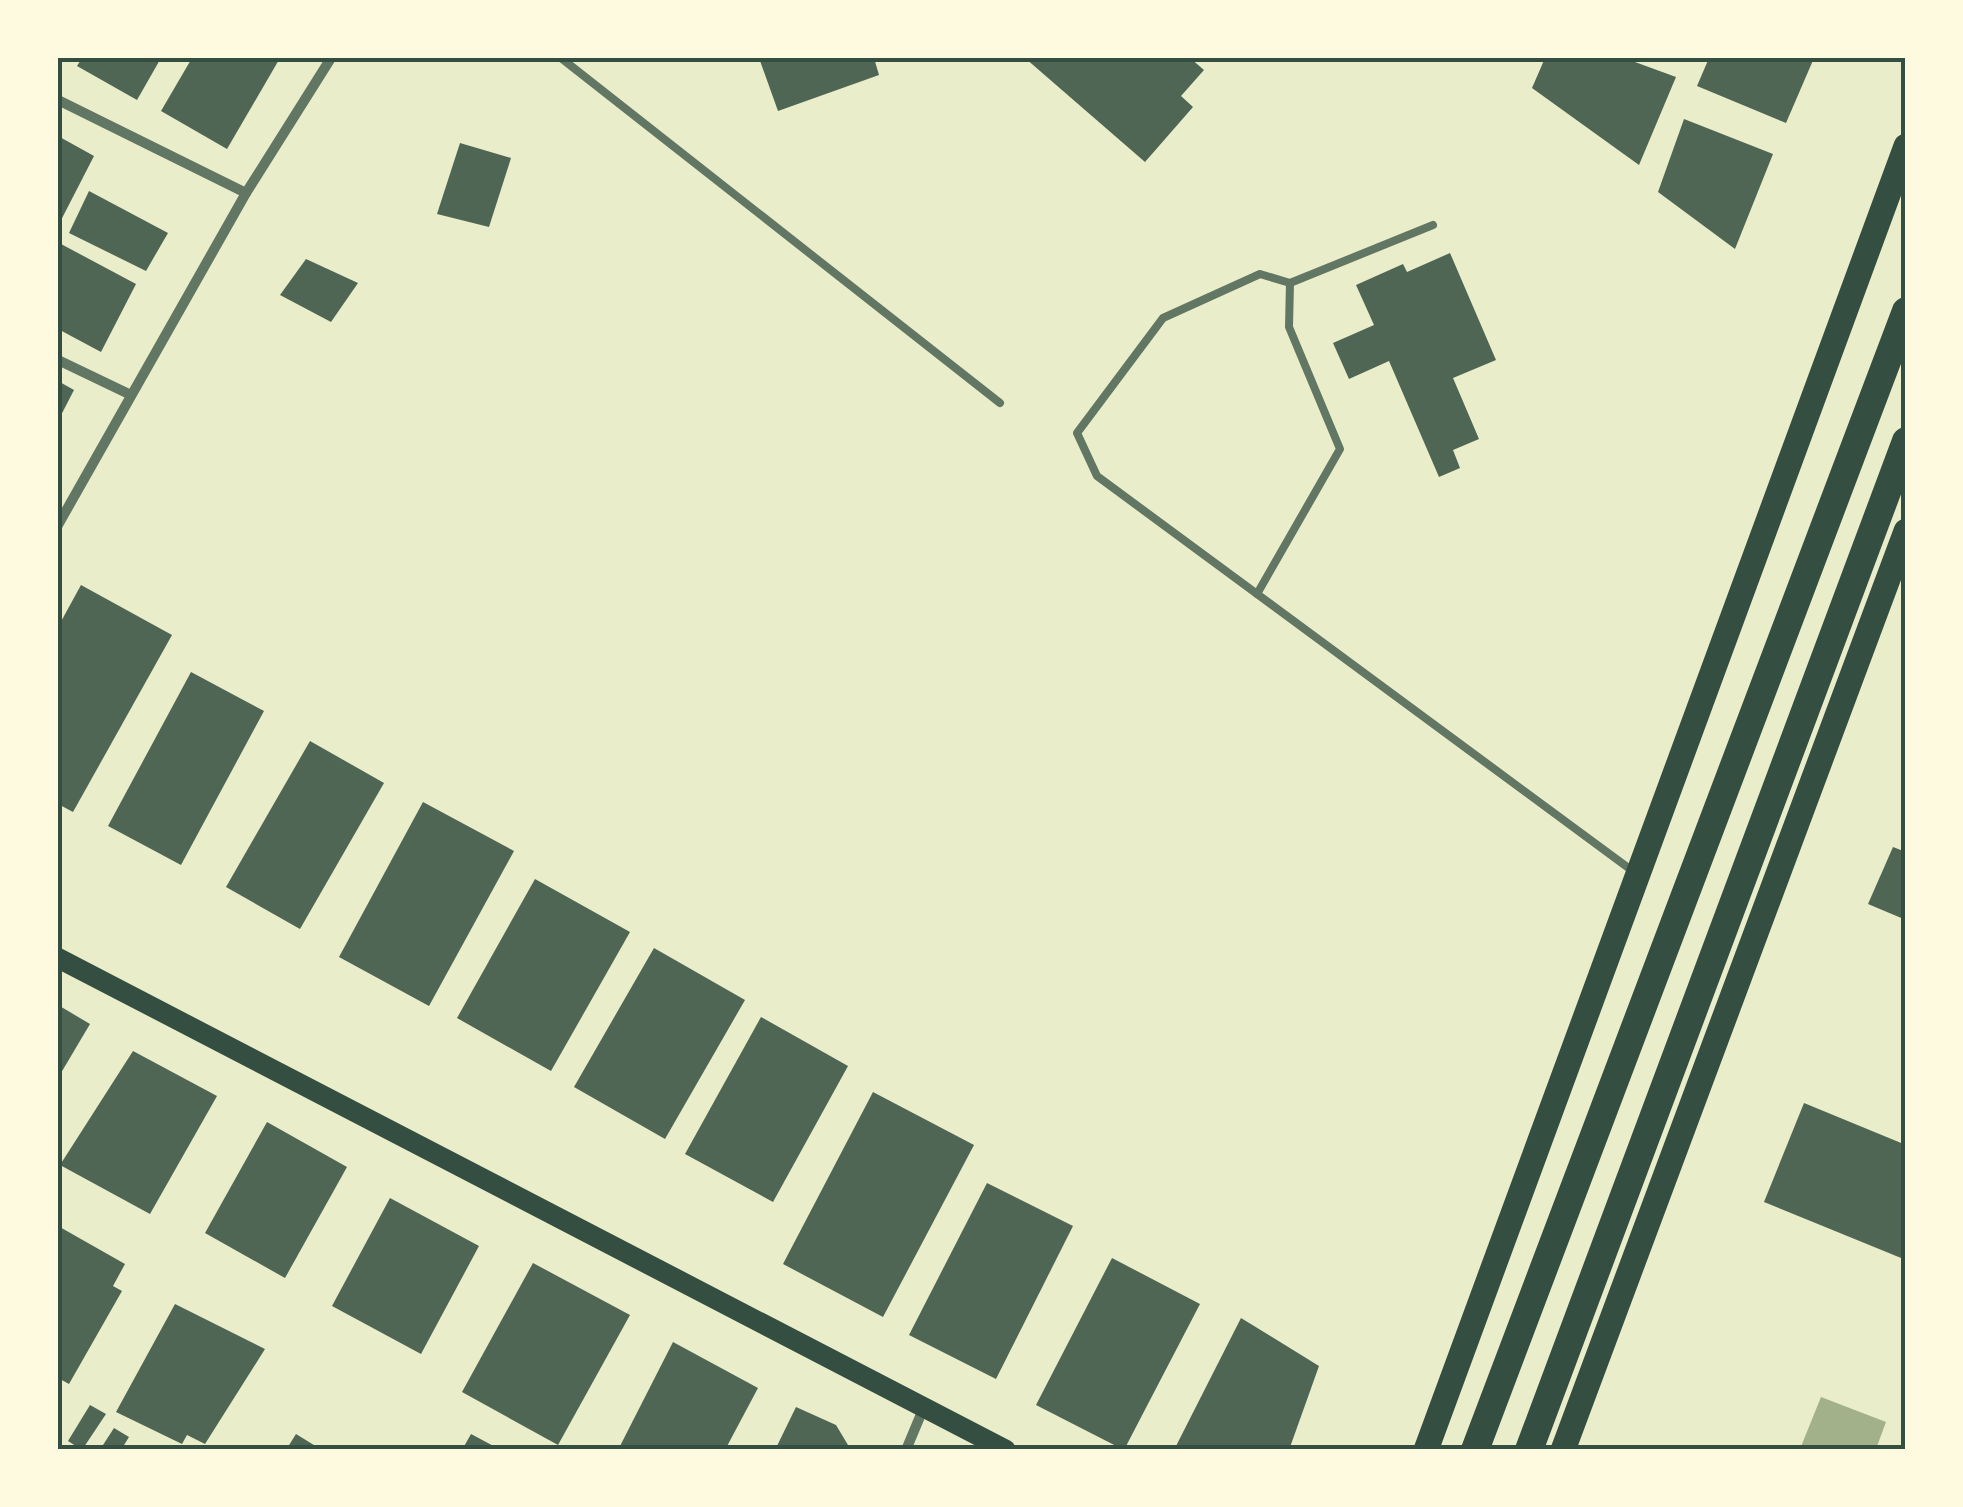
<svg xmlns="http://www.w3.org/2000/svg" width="1963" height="1507" font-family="'Fira Sans Condensed',sans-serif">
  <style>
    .water { fill: #a3b18a }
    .building { fill: #4f6655 }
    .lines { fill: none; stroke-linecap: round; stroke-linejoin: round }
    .service { stroke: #617663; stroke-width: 8 }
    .minor { stroke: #617663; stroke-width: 10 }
    .secondary { stroke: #344e41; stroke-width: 20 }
    .primary { stroke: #344e41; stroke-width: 25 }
    .trunk { stroke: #344e41; stroke-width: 28 }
    .neatline { fill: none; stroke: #344e41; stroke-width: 4 }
  </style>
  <rect width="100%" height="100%" fill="#e9edc9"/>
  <path class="water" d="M 1821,1397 L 1886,1422 L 1876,1449 L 1800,1449 Z"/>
  <g class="building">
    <path d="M 82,58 L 161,58 L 137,100 L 77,66 Z"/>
    <path d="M 192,58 L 280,58 L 227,149 L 161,111 Z"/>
    <path d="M 759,58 L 874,58 L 879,75 L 778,111 Z"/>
    <path d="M 1025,58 L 1190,58 L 1204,70 L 1181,96 L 1193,107 L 1145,162 Z"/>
    <path d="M 1545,58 L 1624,58 L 1676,77 L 1639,165 L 1532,88 Z"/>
    <path d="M 1709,58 L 1814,58 L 1786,123 L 1697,86 Z"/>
    <path d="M 1684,119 L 1773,154 L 1735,249 L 1658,192 Z"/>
    <path d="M 58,136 L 94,156 L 58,226 Z"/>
    <path d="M 460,143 L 511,158 L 489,227 L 437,214 Z"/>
    <path d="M 89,191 L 168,233 L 146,271 L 69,233 Z"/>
    <path d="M 61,244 L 136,284 L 101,352 L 58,329 L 58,252 Z"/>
    <path d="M 1450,253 L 1496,360 L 1453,378 L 1479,439 L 1453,450 L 1460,468 L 1439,477 L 1389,361 L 1349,379 L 1333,343 L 1374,325 L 1356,285 L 1403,264 L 1407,272 Z"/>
    <path d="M 306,259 L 358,283 L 331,322 L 280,295 Z"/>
    <path d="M 58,381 L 74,390 L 58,421 Z"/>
    <path d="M 81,585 L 172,635 L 73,812 L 58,804 L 58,627 Z"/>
    <path d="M 191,672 L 264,711 L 181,865 L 108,826 Z"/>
    <path d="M 310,741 L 384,783 L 300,929 L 226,887 Z"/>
    <path d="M 423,802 L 514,851 L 429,1006 L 339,957 Z"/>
    <path d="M 1893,847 L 1906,852 L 1906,920 L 1868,904 Z"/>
    <path d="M 535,879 L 630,932 L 551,1071 L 457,1018 Z"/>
    <path d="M 654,948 L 745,1000 L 665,1139 L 574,1087 Z"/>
    <path d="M 58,1005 L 90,1024 L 58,1078 Z"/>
    <path d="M 761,1017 L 848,1066 L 773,1202 L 685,1154 Z"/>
    <path d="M 133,1051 L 217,1096 L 150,1214 L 60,1165 Z"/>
    <path d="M 873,1092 L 974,1145 L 883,1317 L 783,1264 Z"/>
    <path d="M 1804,1103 L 1906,1145 L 1906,1260 L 1764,1202 Z"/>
    <path d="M 267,1122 L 347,1167 L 285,1278 L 205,1233 Z"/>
    <path d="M 987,1183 L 1073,1226 L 996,1379 L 909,1335 Z"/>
    <path d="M 390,1198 L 479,1246 L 421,1354 L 332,1306 Z"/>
    <path d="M 58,1226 L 125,1264 L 113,1286 L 122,1291 L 69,1384 L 58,1378 Z"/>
    <path d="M 1112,1258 L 1200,1304 L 1124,1450 L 1036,1405 Z"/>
    <path d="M 533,1263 L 630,1315 L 558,1445 L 462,1392 Z"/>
    <path d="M 175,1304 L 265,1349 L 205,1444 L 187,1435 L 182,1444 L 116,1412 Z"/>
    <path d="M 1241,1318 L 1319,1366 L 1289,1450 L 1174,1450 Z"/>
    <path d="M 673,1342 L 758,1388 L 725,1450 L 618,1450 Z"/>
    <path d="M 90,1405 L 106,1414 L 82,1450 L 68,1441 Z"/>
    <path d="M 796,1407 L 836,1425 L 851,1450 L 775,1450 Z"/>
    <path d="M 114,1428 L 129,1437 L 121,1450 L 103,1445 Z"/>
    <path d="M 296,1434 L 322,1450 L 286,1450 Z"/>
    <path d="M 471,1434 L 501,1450 L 462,1450 Z"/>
  </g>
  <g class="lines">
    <g class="service">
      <path d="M 561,58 L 1000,403"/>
      <path d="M 1433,225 L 1290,283 L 1260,274 L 1163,318 L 1077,433 L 1097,476 L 1634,872"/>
      <path d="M 1257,594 L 1340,449 L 1289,327 L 1290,283"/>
    </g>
    <g class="minor">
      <path d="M 58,100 L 246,193"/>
      <path d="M 58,360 L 131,395"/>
      <path d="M 58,525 L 246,193 L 331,58"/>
      <path d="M 906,1450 L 924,1407"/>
    </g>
    <path class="secondary" d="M 58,958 L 1006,1450"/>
    <g class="primary">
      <path d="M 1426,1450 L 1906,146"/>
      <path d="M 1563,1450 L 1906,531"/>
    </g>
    <g class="trunk">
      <path d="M 1475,1450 L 1906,311"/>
      <path d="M 1529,1450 L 1906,441"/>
    </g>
  </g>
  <rect width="1963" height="1507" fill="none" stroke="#fefae0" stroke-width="120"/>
  <rect x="60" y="60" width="1843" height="1387" class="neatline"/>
</svg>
